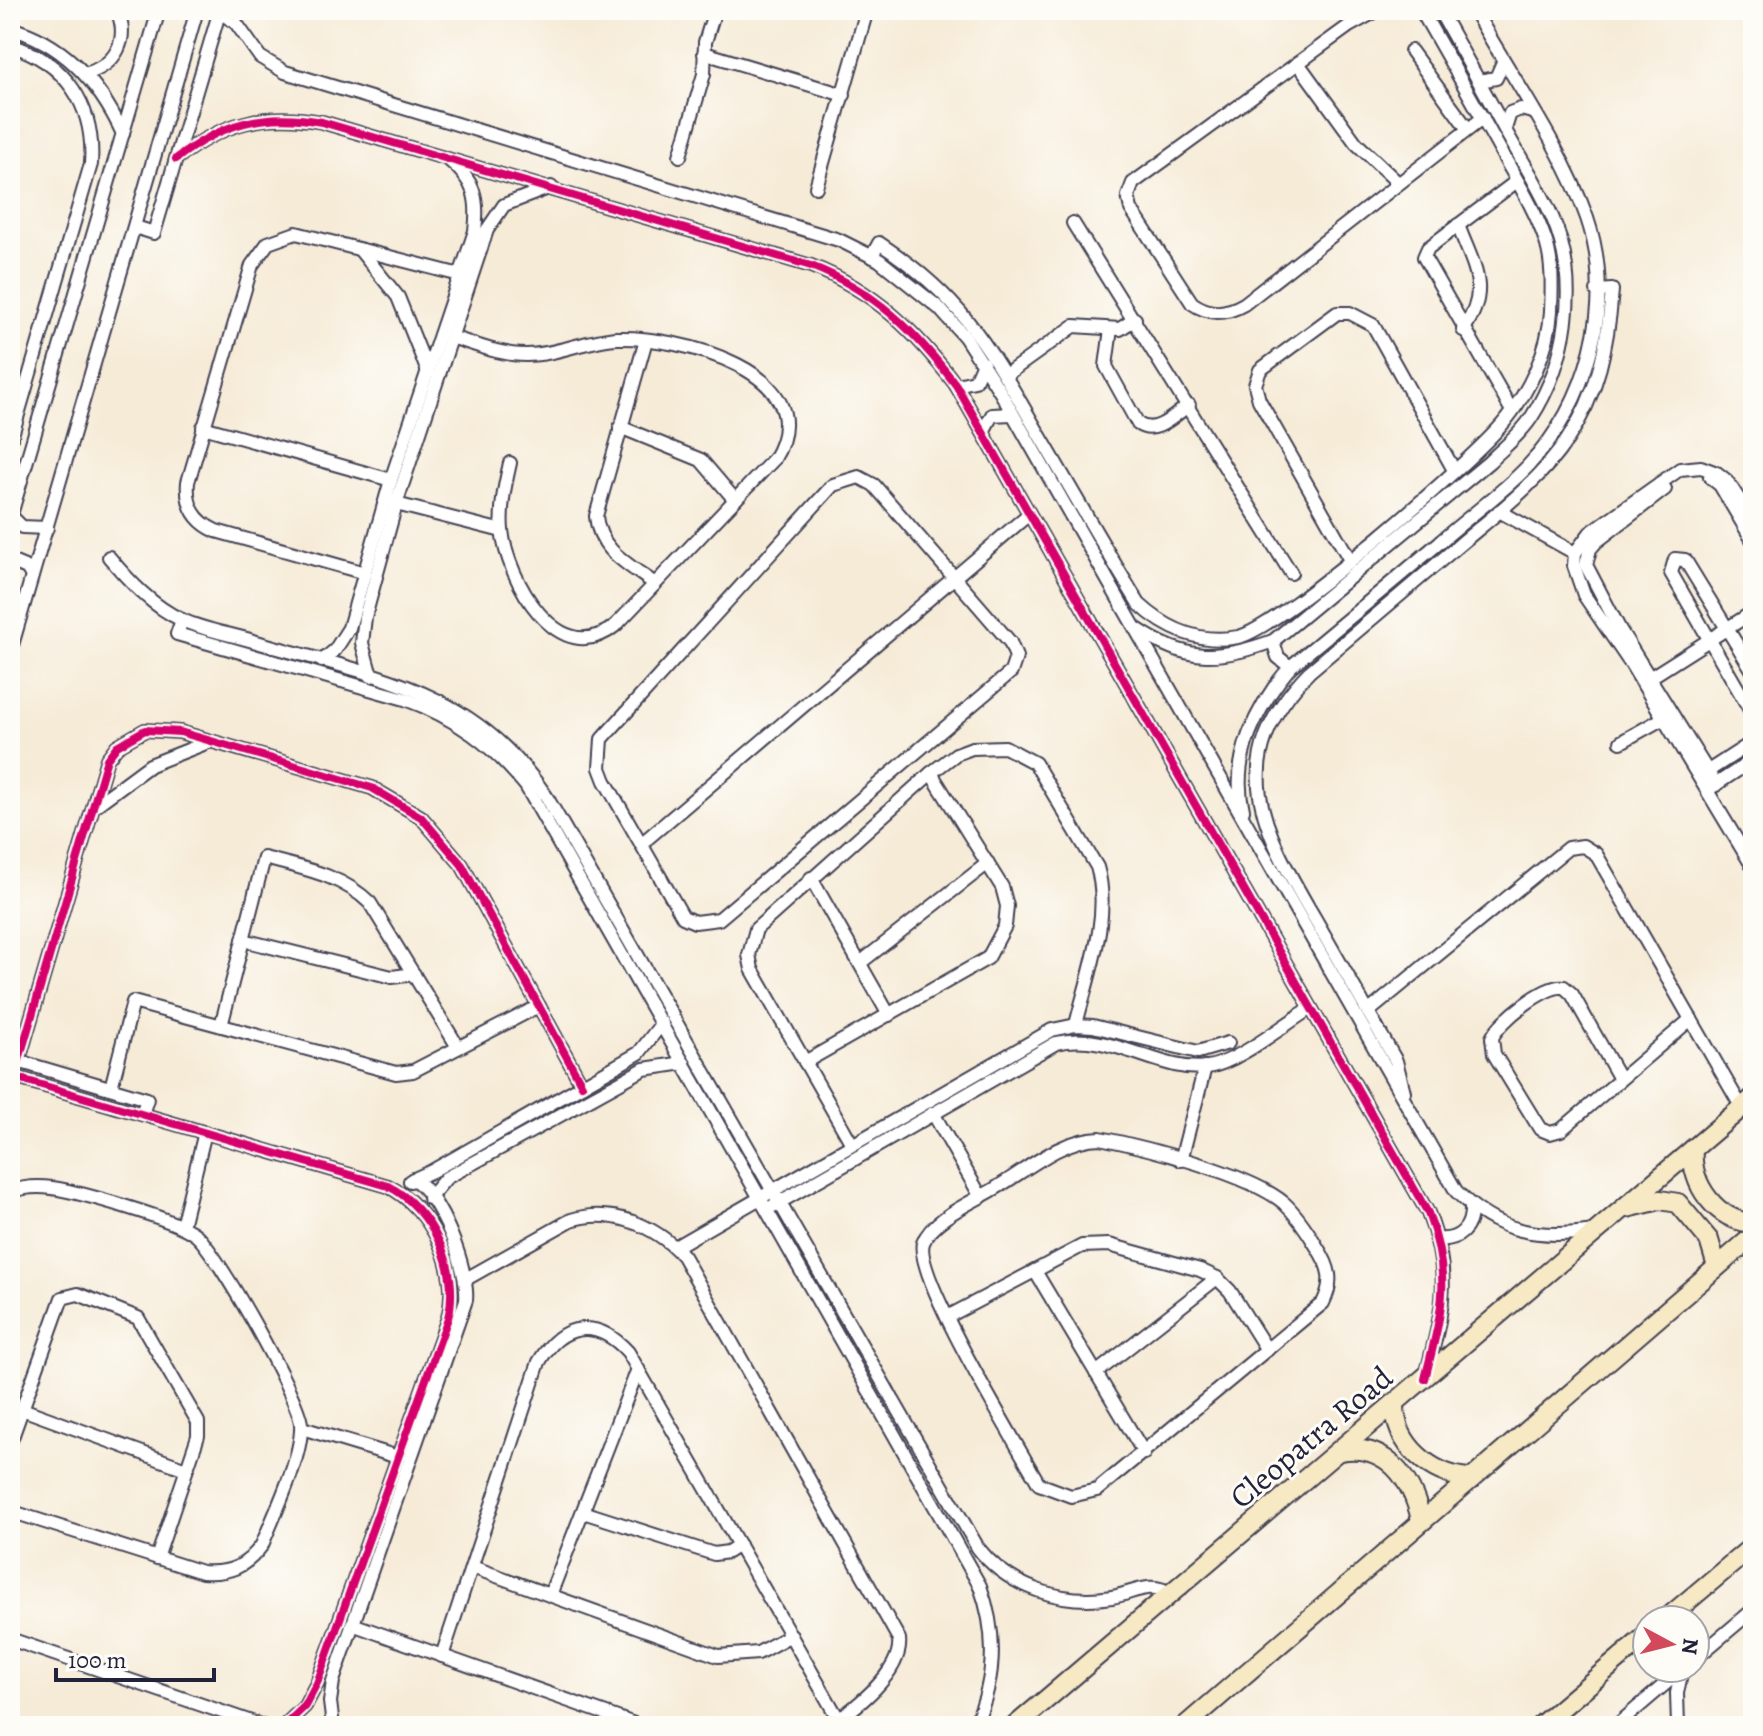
<svg xmlns="http://www.w3.org/2000/svg" width="1763" height="1736" font-family="Alegreya,serif">
  <style>
    .lines { fill: none; stroke-linecap: round; stroke-linejoin: round }
    .street-casing { stroke: #424052; stroke-width: 16 }
    .secondary-casing { stroke: #424052; stroke-width: 22 }
    .street { stroke: #fff; stroke-width: 12 }
    .secondary { stroke: #f6e9c3; stroke-width: 18 }
    .cycleway-casing { stroke: #fdfcf7; stroke-width: 13 }
    .cycleway { stroke: #d6006c; stroke-width: 8 }
    .labels { text-anchor: middle; dominant-baseline: central; stroke-width: 6; stroke-linejoin: round; paint-order: stroke }
    .street-label { font-size: 32px; fill: #22223b; stroke: #fdfcf7 }
  </style>
  <rect width="100%" height="100%" fill="#fdfcf7"/>
  <filter id="ink" filterUnits="userSpaceOnUse"><feTurbulence type="fractalNoise" baseFrequency=".0125" numOctaves="2"/><feDisplacementMap in="SourceGraphic" scale="16" xChannelSelector="R" yChannelSelector="G"/><feConvolveMatrix kernelMatrix="1 2 1 2 8 2 1 2 1" color-interpolation-filters="sRGB"/></filter>
  <filter id="wash" filterUnits="userSpaceOnUse"><feTurbulence type="fractalNoise" baseFrequency=".006" numOctaves="4" result="noise"/><feDisplacementMap in="SourceGraphic" scale="32" xChannelSelector="R" yChannelSelector="G"/><feGaussianBlur stdDeviation="1.8" result="paint"/><feColorMatrix in="noise" values="0 0 0 0 0 0 0 0 0 0 0 0 0 0 0 0 0 1.4 0 .05"/><feComposite in="paint" operator="in"/></filter>
  <g filter="url(#wash)">
    <rect width="100%" height="100%" fill="#f6ebd7"/>
  </g>
  <g filter="url(#ink)">
    <g class="lines">
      <g class="street-casing">
        <g id="street">
          <path d="M 1378,10 L 1349,26 L 1133,183 L 1128,196 L 1131,209 L 1192,303 C 1209,315 1225,315 1244,304 L 1483,118"/>
          <path d="M 220,12 L 236,23 L 260,57 L 285,72 L 839,240 L 879,260 L 939,308 L 965,337 L 1001,393 L 1456,1191 C 1496,1233 1539,1239 1594,1231"/>
          <path d="M 10,28 C 64,43 100,84 123,134"/>
          <path d="M 10,45 C 66,62 95,106 91,164 L 10,442"/>
          <path d="M 1411,51 L 1467,128"/>
          <path d="M 704,53 L 844,95"/>
          <path d="M 1298,63 L 1356,143 L 1397,182"/>
          <path d="M 85,74 C 116,65 130,40 117,10"/>
          <path d="M 1479,81 L 1496,78 L 1503,62"/>
          <path d="M 1505,129 L 1510,113 L 1521,109 L 1532,112"/>
          <path d="M 680,156 L 704,74 L 705,42 L 715,10"/>
          <path d="M 176,159 C 222,123 265,111 322,122 L 811,266 C 874,290 916,332 956,385 L 1428,1213 C 1453,1277 1442,1312 1426,1376"/>
          <path d="M 816,187 L 867,10"/>
          <path d="M 1073,223 L 1291,573"/>
          <path d="M 1458,225 C 1473,266 1492,289 1463,330"/>
          <path d="M 135,227 L 154,233 L 220,10"/>
          <path d="M 360,250 L 398,297 L 428,372"/>
          <path d="M 872,256 L 879,243 C 966,300 990,350 1040,436 C 1073,492 1105,549 1139,604 C 1166,629 1200,644 1238,637 C 1280,628 1474,460 1505,421 C 1529,391 1549,350 1551,311 C 1552,287 1553,261 1545,239 C 1535,210 1519,184 1504,157 C 1477,108 1449,59 1421,10"/>
          <path d="M 1111,329 L 1106,366 L 1138,424 C 1156,436 1173,416 1189,405"/>
          <path d="M 454,338 C 477,345 501,355 526,355 C 557,355 585,340 617,338 C 675,336 827,371 774,459 L 616,625 C 558,673 507,578 502,530 C 500,507 505,485 510,463"/>
          <path d="M 646,340 L 596,516 C 599,551 630,565 655,584"/>
          <path d="M 1007,374 L 1074,326 L 1120,329 L 1135,319"/>
          <path d="M 956,385 L 975,381 L 983,363"/>
          <path d="M 1512,411 L 1424,257 L 1428,248 L 1517,181"/>
          <path d="M 203,427 L 391,480"/>
          <path d="M 620,427 L 701,460 L 735,500"/>
          <path d="M 983,432 L 992,415 L 1012,414"/>
          <path d="M 859,477 L 874,485 L 1010,642 L 1016,657 L 1011,672 L 719,919 L 695,922 L 683,917 L 605,781 L 600,768 L 602,739 L 833,485 Z"/>
          <path d="M 1710,477 L 1720,485 L 1753,541"/>
          <path d="M 1665,489 L 1596,542 L 1590,549 L 1586,565 L 1620,630 L 1716,785"/>
          <path d="M 396,504 L 502,531"/>
          <path d="M 1499,511 L 1575,553"/>
          <path d="M 11,516 L 22,527 L 47,528"/>
          <path d="M 10,518 L 159,10"/>
          <path d="M 1753,521 L 1727,481 L 1717,473 L 1701,467 L 1680,469 L 1590,533 L 1575,553 L 1574,566 L 1584,595 L 1631,664 L 1753,867"/>
          <path d="M 109,557 C 129,581 153,607 182,620 C 204,630 230,634 253,641 C 370,675 472,687 546,796 L 978,1548 C 1009,1588 1063,1605 1112,1597 C 1134,1593 1151,1580 1171,1594"/>
          <path d="M 1350,560 L 1259,400 L 1255,385 L 1260,370 L 1337,313 L 1350,313 L 1373,325 L 1454,470"/>
          <path d="M 10,561 L 27,568 L 32,576"/>
          <path d="M 365,573 L 216,531 C 194,521 186,505 188,482 L 252,265 L 268,243 L 296,233 L 460,275"/>
          <path d="M 182,620 L 177,634 L 405,699 C 455,717 493,745 526,786 L 980,1586 C 997,1633 996,1681 974,1726"/>
          <path d="M 1137,629 C 1186,662 1219,661 1273,641 L 1489,462 C 1503,448 1520,435 1531,418 C 1568,360 1580,283 1553,219 C 1540,187 1520,158 1504,128 C 1483,88 1461,49 1439,10"/>
          <path d="M 1273,641 L 1278,657 L 1290,667"/>
          <path d="M 10,652 L 197,10"/>
          <path d="M 322,661 L 335,650 L 349,628 L 391,480 L 475,231 C 479,199 475,181 449,160"/>
          <path d="M 1753,671 L 1685,560 L 1675,559 L 1671,573 L 1753,715"/>
          <path d="M 371,676 L 362,643 L 365,617 L 396,504 L 487,230 L 504,205 L 551,187"/>
          <path d="M 1651,677 L 1753,612"/>
          <path d="M 1621,742 L 1669,715"/>
          <path d="M 1702,775 L 1753,742"/>
          <path d="M 1709,789 L 1753,760"/>
          <path d="M 96,805 L 150,765 L 211,741"/>
          <path d="M 1243,810 C 1230,758 1257,706 1290,667 C 1340,626 1390,584 1440,542 C 1468,517 1501,494 1527,467 C 1588,403 1616,303 1587,218 C 1562,147 1511,76 1474,10"/>
          <path d="M 641,844 L 1029,514"/>
          <path d="M 811,878 L 889,1015"/>
          <path d="M 243,940 L 392,977 L 414,974"/>
          <path d="M 860,963 L 988,863"/>
          <path d="M 1368,1012 L 1568,848 L 1583,846 L 1596,854 L 1742,1108"/>
          <path d="M 221,1026 L 264,858 C 302,868 342,875 370,903 L 458,1047"/>
          <path d="M 11,1059 L 147,1099 L 142,1114"/>
          <path d="M 805,1062 L 988,958 L 1005,926 L 1007,906 L 1002,887 L 931,773"/>
          <path d="M 1620,1079 L 1572,994 L 1564,987 C 1546,984 1499,1021 1492,1038 L 1494,1054 L 1540,1129 L 1550,1133 L 1561,1130 L 1691,1019"/>
          <path d="M 111,1088 L 133,1002 L 396,1073 L 413,1071 L 539,1006"/>
          <path d="M 1404,1092 L 1396,1061 C 1370,1015 1344,969 1318,924 C 1264,831 1221,763 1309,672 C 1359,630 1408,588 1458,546 C 1497,513 1539,482 1567,440 C 1598,395 1608,344 1612,290 L 1597,291"/>
          <path d="M 933,1113 L 981,1197"/>
          <path d="M 1100,1138 C 1145,1147 1250,1174 1284,1203 C 1298,1216 1307,1230 1317,1247 C 1330,1267 1334,1281 1323,1303 L 1097,1490 L 1071,1496 L 1039,1484 C 1018,1446 913,1275 923,1243 C 932,1218 975,1201 996,1188 C 1028,1169 1061,1139 1100,1138 Z"/>
          <path d="M 852,1144 L 752,969 L 749,955 L 756,929 L 931,773 L 956,754 L 972,748 L 1005,747 L 1035,763 L 1097,867 C 1112,916 1087,977 1076,1025"/>
          <path d="M 1181,1160 L 1205,1067"/>
          <path d="M 410,1181 L 432,1171 L 639,1053 L 662,1023"/>
          <path d="M 10,1192 C 23,1187 38,1186 52,1188 C 79,1192 176,1219 196,1235 C 217,1252 299,1398 301,1424 C 303,1456 274,1515 262,1545 C 246,1567 229,1574 202,1572 L 10,1511"/>
          <path d="M 429,1198 L 446,1178 L 644,1069 L 684,1063"/>
          <path d="M 773,1206 L 1056,1043 C 1112,1030 1161,1074 1208,1067 C 1239,1062 1283,1025 1311,1008"/>
          <path d="M 182,1226 L 205,1132"/>
          <path d="M 1438,1239 C 1459,1241 1472,1228 1471,1207"/>
          <path d="M 675,1247 L 1052,1030 L 1076,1025 L 1093,1026 L 1198,1052 L 1228,1043"/>
          <path d="M 1035,1271 L 1144,1453"/>
          <path d="M 466,1279 L 571,1220 C 611,1207 655,1225 683,1256 L 899,1639 C 903,1672 855,1708 830,1726"/>
          <path d="M 947,1317 L 1082,1246 L 1109,1245 L 1200,1270 L 1217,1278 L 1230,1291 L 1267,1350"/>
          <path d="M 1096,1373 L 1217,1278"/>
          <path d="M 22,1409 L 186,1469"/>
          <path d="M 302,1428 L 398,1457"/>
          <path d="M 10,1443 L 62,1298 L 78,1294 L 138,1318 L 198,1422 L 198,1436 L 157,1558"/>
          <path d="M 583,1512 L 714,1554 L 728,1552 L 739,1545"/>
          <path d="M 472,1567 L 718,1656 L 758,1653 L 791,1635"/>
          <path d="M 550,1595 L 638,1369"/>
          <path d="M 352,1624 L 640,1726"/>
          <path d="M 10,1639 L 263,1726"/>
          <path d="M 442,1656 L 539,1362 C 562,1322 597,1318 628,1352 L 839,1720"/>
          <path d="M 1695,1659 L 1753,1610"/>
          <path d="M 284,1726 L 305,1706 L 317,1683 L 448,1318 C 461,1270 432,1208 388,1186 L 14,1077 L 107,759 L 117,746 L 145,730 L 180,732 L 372,788 L 421,817 L 462,865 L 582,1085"/>
          <path d="M 333,1726 L 330,1702 L 333,1681 L 466,1300 C 469,1270 440,1194 413,1179"/>
          <path d="M 1616,1726 L 1684,1668"/>
          <path d="M 1678,1726 L 1677,1693 L 1682,1670"/>
        </g>
      </g>
      <g class="secondary-casing">
        <g id="secondary">
          <path d="M 1693,1149 C 1690,1185 1717,1221 1753,1223"/>
          <path d="M 1627,1208 L 1660,1200 L 1678,1203 L 1709,1240 L 1717,1267"/>
          <path d="M 1395,1405 C 1395,1445 1431,1475 1469,1478"/>
          <path d="M 1340,1451 C 1386,1442 1412,1479 1421,1520"/>
          <path d="M 1665,1620 L 1753,1546"/>
          <path d="M 1015,1726 L 1753,1098"/>
          <path d="M 1185,1726 L 1753,1236"/>
          <path d="M 1540,1726 L 1647,1635"/>
        </g>
      </g>
      <use href="#street" class="street"/>
      <use href="#secondary" class="secondary"/>
      <g class="cycleway-casing">
        <g id="cycleway">
          <path d="M 176,159 C 222,123 265,111 322,122 L 811,266 C 874,290 916,332 956,385 L 1428,1213 C 1453,1279 1441,1314 1425,1379"/>
          <path d="M 284,1726 L 305,1706 L 317,1683 L 448,1318 C 461,1270 432,1208 388,1186 L 14,1077 L 107,759 L 117,746 L 145,730 L 180,732 L 372,788 L 421,817 L 462,865 L 582,1085"/>
        </g>
      </g>
      <use href="#cycleway" class="cycleway"/>
    </g>
  </g>
  <g class="labels">
    <g class="street-label">
      <text transform="translate(1311 1437) rotate(-40)">Cleopatra Road</text>
    </g>
  </g>
  <rect width="1763" height="1736" fill="none" stroke="#fdfcf7" stroke-width="40"/>
  <g transform="translate(1671 1644) rotate(97)"><circle r="38" fill="#fdfcf7" stroke="#a5a5ac" stroke-width="2"/>
  <path d="M0-6L14 30L0 20L-14 30Z" fill="#d1495b"/>
  <text y="-12" font-size="22" font-weight="bold" text-anchor="middle" fill="#22223b">N</text>
  </g>
  <path d="M56 1668v12h158v-12" fill="none" stroke="#22223b" stroke-width="4"/>
  <text x="68" y="1668" font-size="24" fill="#22223b" stroke="#fdfcf7" stroke-width="6" paint-order="stroke">100 m</text>
</svg>
